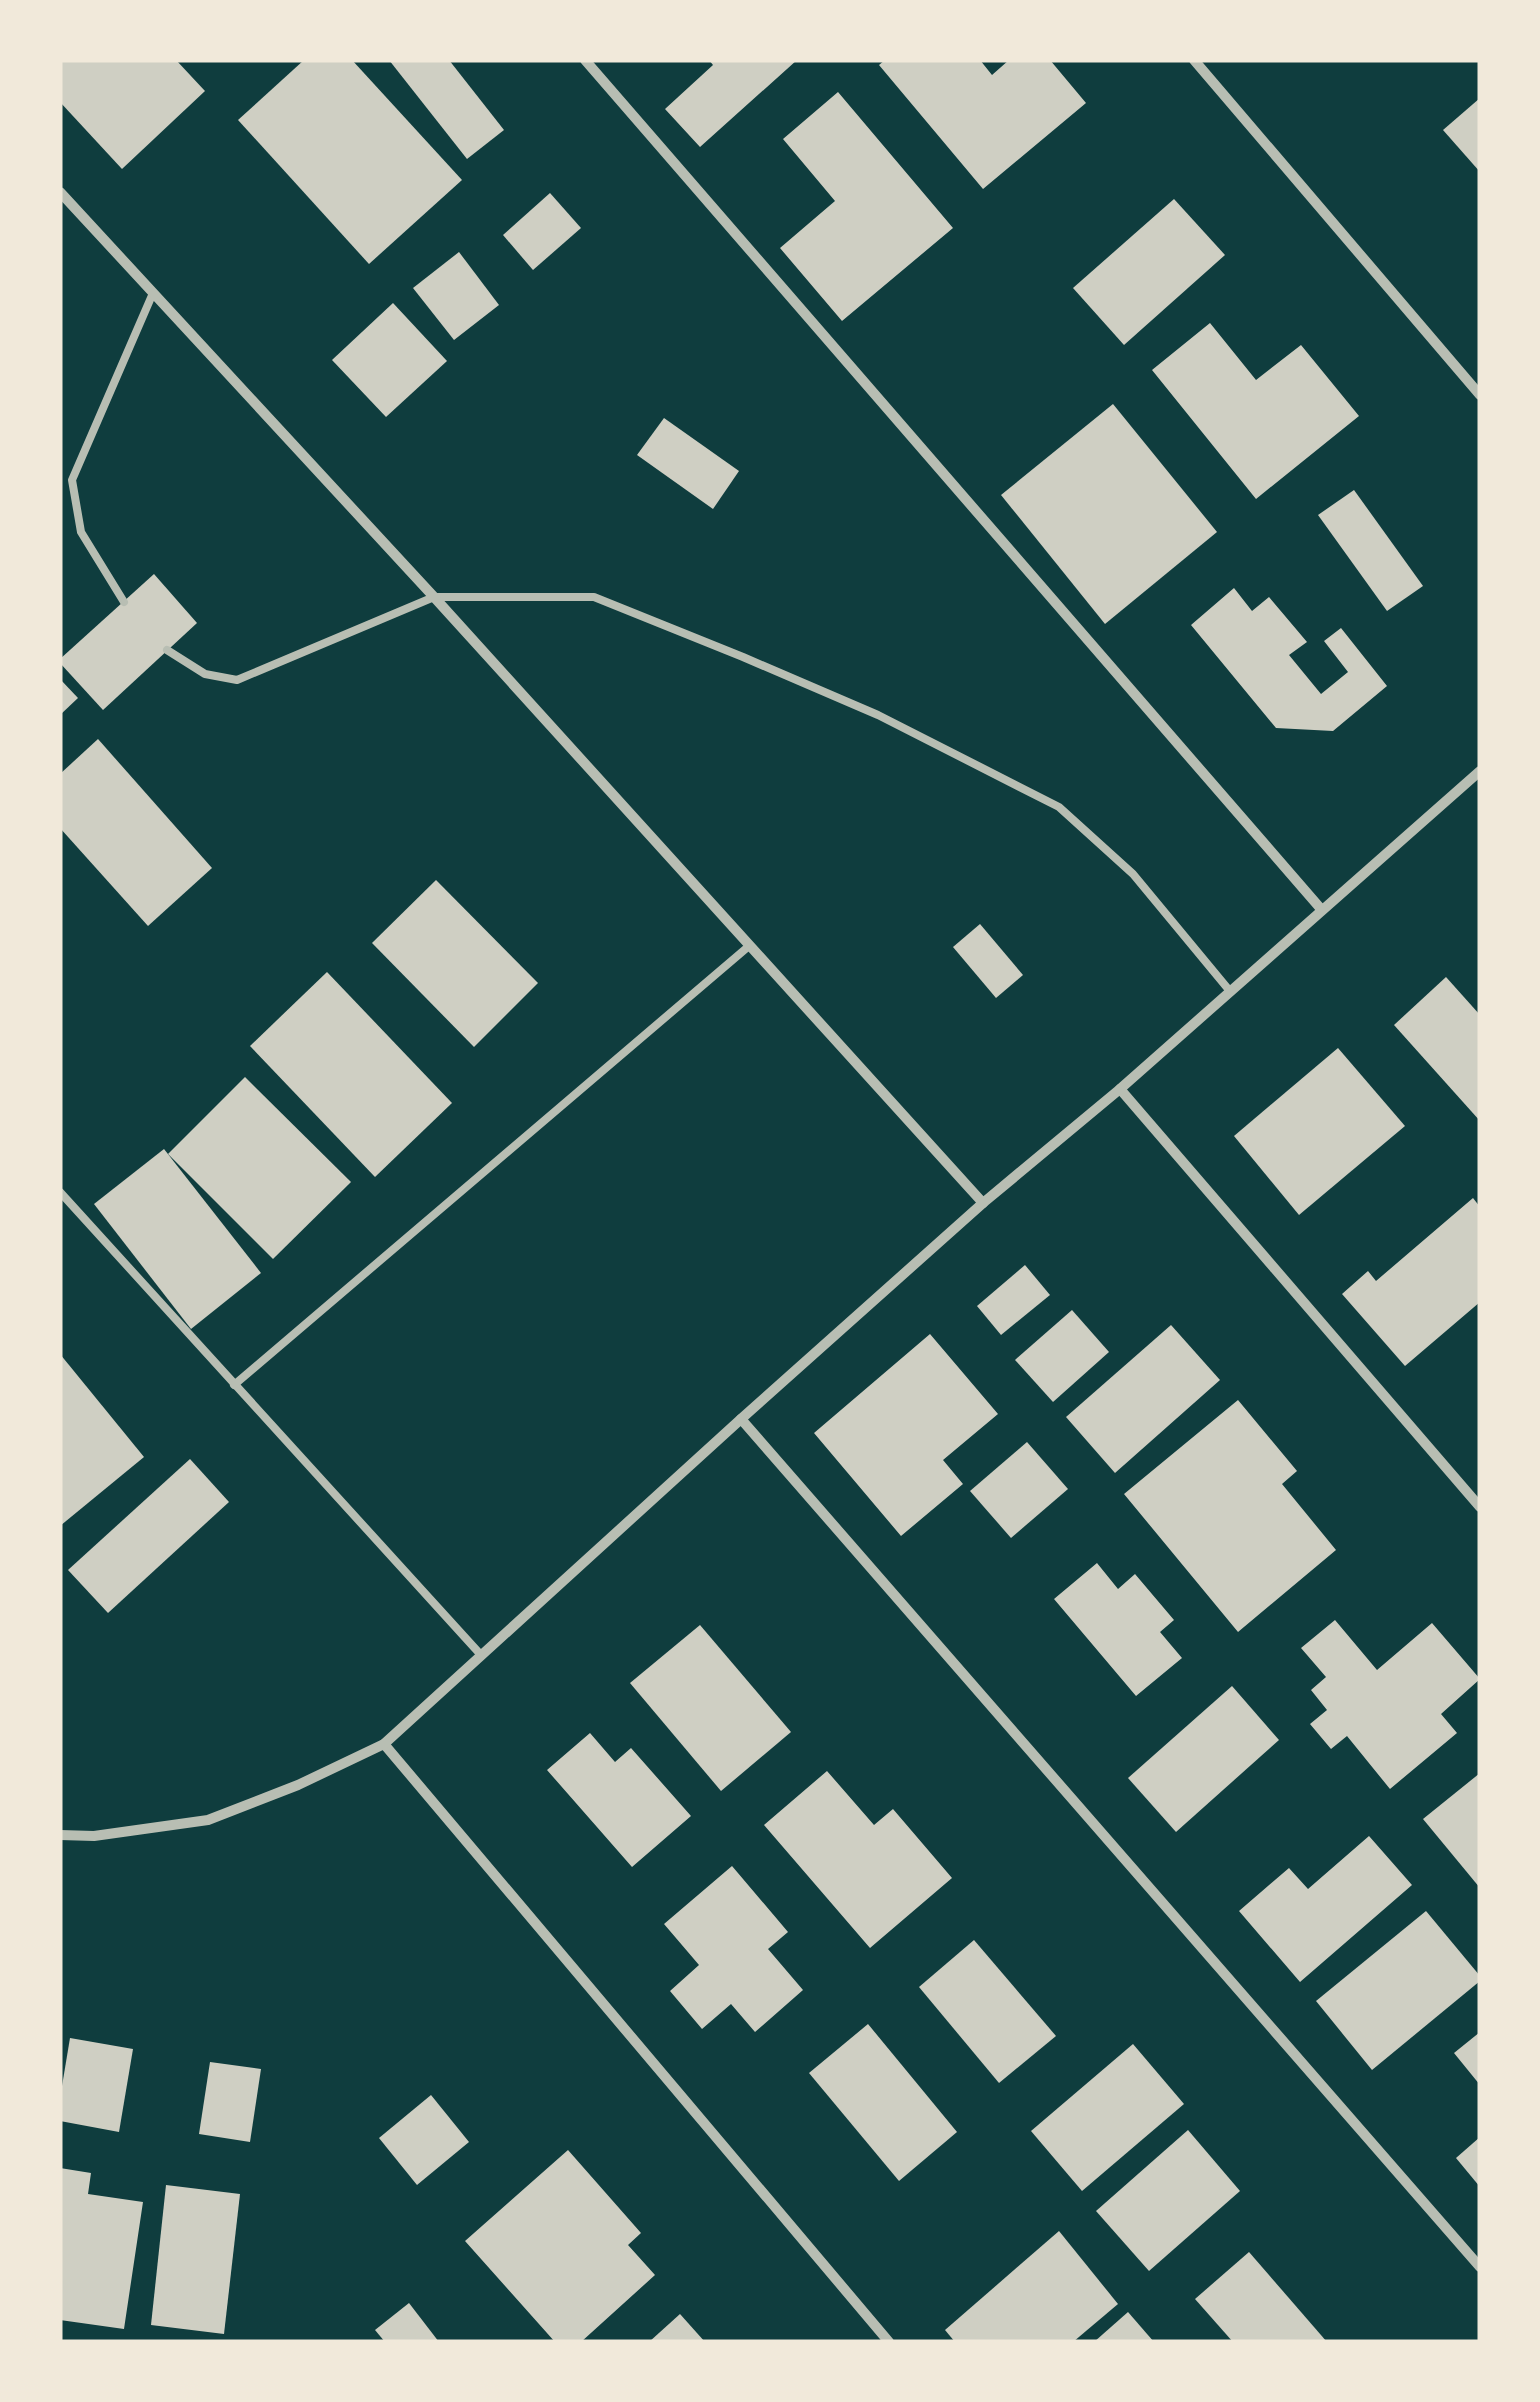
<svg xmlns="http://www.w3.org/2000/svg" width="1540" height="2402" font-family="Jost,sans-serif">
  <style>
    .building { fill: #cfcfc3 }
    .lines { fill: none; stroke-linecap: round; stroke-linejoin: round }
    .service { stroke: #b8beb3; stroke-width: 8 }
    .minor { stroke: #b8beb3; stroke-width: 10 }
  </style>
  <rect width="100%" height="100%" fill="#0f3d3e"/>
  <g class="building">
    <path d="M 60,60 L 176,60 L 205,91 L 122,169 L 60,102 Z"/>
    <path d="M 304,60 L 352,60 L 462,180 L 369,264 L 238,120 Z"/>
    <path d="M 389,60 L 449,60 L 504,130 L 467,159 Z"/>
    <path d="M 709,60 L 797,60 L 700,147 L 665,109 L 713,65 Z"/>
    <path d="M 885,60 L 980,60 L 992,75 L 1009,60 L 1050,60 L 1086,103 L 983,189 L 879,65 Z"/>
    <path d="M 838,92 L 953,228 L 842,321 L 780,248 L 835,201 L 783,139 Z"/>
    <path d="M 1480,98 L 1480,172 L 1443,130 Z"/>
    <path d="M 550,193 L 581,228 L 533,270 L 503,235 Z"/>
    <path d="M 1174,199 L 1225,255 L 1124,345 L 1073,288 Z"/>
    <path d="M 459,252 L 499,305 L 454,340 L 413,288 Z"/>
    <path d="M 393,303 L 447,361 L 386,417 L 332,360 Z"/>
    <path d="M 1210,323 L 1256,380 L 1301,345 L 1359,416 L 1256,499 L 1152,370 Z"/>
    <path d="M 1113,404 L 1217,532 L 1105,624 L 1001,495 Z"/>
    <path d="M 664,418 L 739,471 L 713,509 L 637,455 Z"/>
    <path d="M 1354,490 L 1423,586 L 1387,611 L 1318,515 Z"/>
    <path d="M 154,574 L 197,623 L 103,710 L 60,663 L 60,659 Z"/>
    <path d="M 1234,588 L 1252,611 L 1269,597 L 1307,642 L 1289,655 L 1321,694 L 1348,672 L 1324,641 L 1341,628 L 1387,686 L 1333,731 L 1276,728 L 1191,625 Z"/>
    <path d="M 60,679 L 78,698 L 60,715 Z"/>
    <path d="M 98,739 L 212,868 L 148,926 L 60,828 L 60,774 Z"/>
    <path d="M 436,880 L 538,983 L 474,1047 L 372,943 Z"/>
    <path d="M 980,924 L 1023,975 L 996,998 L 953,947 Z"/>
    <path d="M 327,972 L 452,1103 L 375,1177 L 250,1046 Z"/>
    <path d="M 1446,977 L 1480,1015 L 1480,1121 L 1394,1025 Z"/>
    <path d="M 1338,1048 L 1405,1126 L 1299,1215 L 1234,1136 Z"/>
    <path d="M 245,1077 L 351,1182 L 273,1259 L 168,1154 Z"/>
    <path d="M 164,1149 L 261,1273 L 191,1329 L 94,1204 Z"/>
    <path d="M 1473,1198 L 1480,1207 L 1480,1302 L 1405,1366 L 1342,1294 L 1368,1271 L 1376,1281 Z"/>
    <path d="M 1025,1265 L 1050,1295 L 1001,1335 L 977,1306 Z"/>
    <path d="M 1072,1310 L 1109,1352 L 1053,1402 L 1015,1360 Z"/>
    <path d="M 1171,1325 L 1220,1380 L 1115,1473 L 1066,1417 Z"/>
    <path d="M 930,1334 L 998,1414 L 943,1460 L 963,1484 L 901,1536 L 814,1433 Z"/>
    <path d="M 60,1354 L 144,1457 L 60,1526 Z"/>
    <path d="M 1238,1400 L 1297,1471 L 1282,1484 L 1336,1550 L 1238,1632 L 1124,1494 Z"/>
    <path d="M 1027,1442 L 1068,1489 L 1011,1538 L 970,1491 Z"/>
    <path d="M 190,1459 L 229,1502 L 108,1613 L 68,1570 Z"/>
    <path d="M 1097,1563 L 1118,1589 L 1135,1574 L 1174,1620 L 1160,1632 L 1182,1658 L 1136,1696 L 1054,1599 Z"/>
    <path d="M 1335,1620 L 1377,1670 L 1432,1623 L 1480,1679 L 1441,1714 L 1457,1733 L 1390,1789 L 1347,1736 L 1331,1749 L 1310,1724 L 1327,1710 L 1311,1690 L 1326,1677 L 1301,1648 Z"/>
    <path d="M 700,1625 L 791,1732 L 721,1791 L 630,1683 Z"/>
    <path d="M 1232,1686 L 1279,1740 L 1176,1832 L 1128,1778 Z"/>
    <path d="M 590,1733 L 615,1762 L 631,1748 L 691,1816 L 632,1867 L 547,1770 Z"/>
    <path d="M 827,1771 L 874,1825 L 893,1809 L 952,1878 L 870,1948 L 764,1825 Z"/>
    <path d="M 1480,1773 L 1480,1888 L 1423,1819 Z"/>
    <path d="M 1369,1836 L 1412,1885 L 1300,1982 L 1239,1911 L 1289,1868 L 1308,1889 Z"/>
    <path d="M 732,1866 L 788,1932 L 768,1949 L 803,1990 L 755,2032 L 731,2004 L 702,2029 L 670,1991 L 699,1965 L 664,1924 Z"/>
    <path d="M 1426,1911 L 1480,1976 L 1480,1981 L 1372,2070 L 1316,2001 Z"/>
    <path d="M 974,1940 L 1056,2036 L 999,2083 L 919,1987 Z"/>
    <path d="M 868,2024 L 957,2132 L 899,2181 L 809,2073 Z"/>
    <path d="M 1480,2032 L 1480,2085 L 1454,2053 Z"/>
    <path d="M 70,2038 L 133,2049 L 119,2132 L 60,2121 L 60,2098 Z"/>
    <path d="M 1133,2044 L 1184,2104 L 1082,2191 L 1031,2131 Z"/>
    <path d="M 210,2062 L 261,2069 L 250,2142 L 199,2134 Z"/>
    <path d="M 431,2095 L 469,2142 L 417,2185 L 379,2138 Z"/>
    <path d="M 1188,2130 L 1240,2191 L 1149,2271 L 1096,2211 Z"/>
    <path d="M 1480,2137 L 1480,2187 L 1456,2158 Z"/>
    <path d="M 568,2150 L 641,2233 L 628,2245 L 655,2275 L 581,2342 L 555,2342 L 465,2241 Z"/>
    <path d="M 60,2168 L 91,2173 L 88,2194 L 143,2202 L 124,2329 L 60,2320 Z"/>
    <path d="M 166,2185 L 240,2194 L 224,2334 L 151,2325 Z"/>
    <path d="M 1059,2231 L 1118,2304 L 1073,2342 L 955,2342 L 945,2330 Z"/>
    <path d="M 1249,2252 L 1327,2342 L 1233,2342 L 1195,2299 Z"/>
    <path d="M 409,2303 L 439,2342 L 385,2342 L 375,2330 Z"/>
    <path d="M 1128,2312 L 1154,2342 L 1094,2342 Z"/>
    <path d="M 680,2314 L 705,2342 L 649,2342 Z"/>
  </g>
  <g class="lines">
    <g class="service">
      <path d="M 124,602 L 81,532 L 72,480 L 153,293"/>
      <path d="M 167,650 L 205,674 L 237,680 L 434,597 L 594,597 L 743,657 L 878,715 L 1059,807 L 1133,874 L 1229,990"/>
      <path d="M 60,1192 L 481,1655"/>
      <path d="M 234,1385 L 749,946"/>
    </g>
    <g class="minor">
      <path d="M 585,60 L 1321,909"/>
      <path d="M 1194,60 L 1480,395"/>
      <path d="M 60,192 L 434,597 L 983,1203"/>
      <path d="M 1120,1089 L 1480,1507"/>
      <path d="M 741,1419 L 1480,2267"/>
      <path d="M 384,1744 L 889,2342"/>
      <path d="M 60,1835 L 94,1836 L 208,1820 L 298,1785 L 384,1744 L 741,1419 L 983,1203 L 1120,1089 L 1480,771"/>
    </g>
  </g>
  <rect width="1540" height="2402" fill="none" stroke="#f1e9da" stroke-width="125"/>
</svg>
